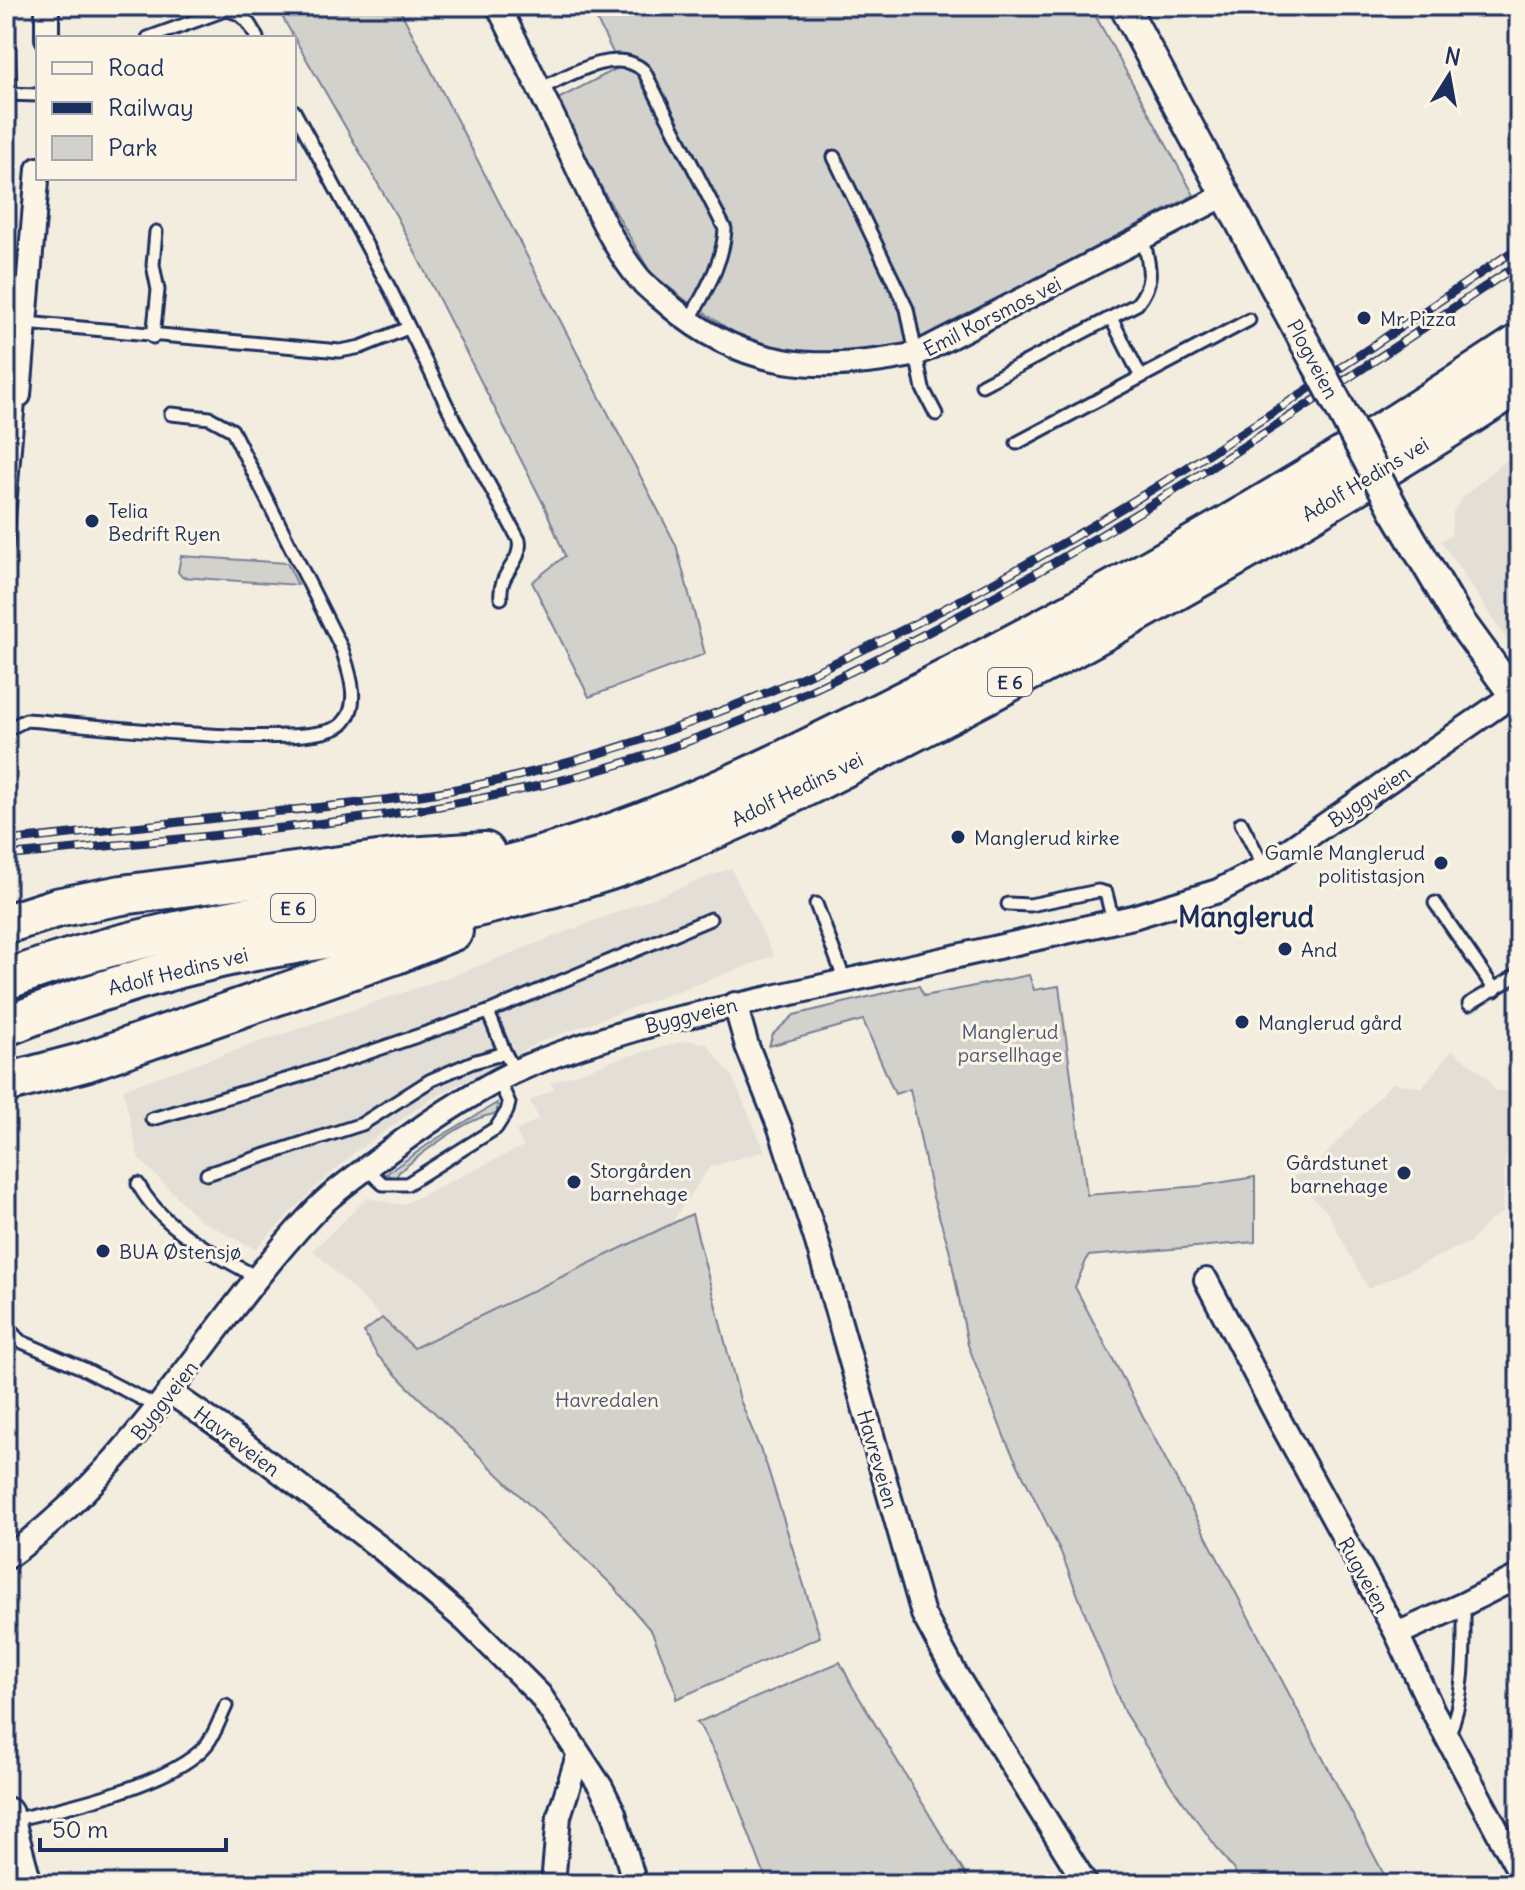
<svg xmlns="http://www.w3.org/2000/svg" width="1525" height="1890" font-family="Delius,sans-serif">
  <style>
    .built { fill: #e3dfd6 }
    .green { fill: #d3d1cc; stroke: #778095; stroke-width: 2 }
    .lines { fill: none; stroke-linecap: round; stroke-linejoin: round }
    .service-casing { stroke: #1b2f5e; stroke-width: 17 }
    .minor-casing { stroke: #1b2f5e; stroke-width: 28 }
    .tertiary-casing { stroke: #1b2f5e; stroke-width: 34 }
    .secondary-casing { stroke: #1b2f5e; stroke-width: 38 }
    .trunk-casing { stroke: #1b2f5e; stroke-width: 44 }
    .service { stroke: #fcf5e5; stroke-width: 11 }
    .minor { stroke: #fcf5e5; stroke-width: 22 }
    .tertiary { stroke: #fcf5e5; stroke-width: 28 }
    .secondary { stroke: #fcf5e5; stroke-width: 32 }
    .trunk { stroke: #fcf5e5; stroke-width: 38 }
    .rail-casing { stroke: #1b2f5e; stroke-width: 9 }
    .rail { stroke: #fcf5e5; stroke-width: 6; stroke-dasharray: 18; stroke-linecap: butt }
    .tertiary-bridge-casing { stroke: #1b2f5e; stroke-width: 34; stroke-linecap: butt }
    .tertiary-bridge { stroke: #fcf5e5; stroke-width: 28 }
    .poi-dot { fill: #1b2f5e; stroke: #fcf5e5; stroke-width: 3 }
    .labels { text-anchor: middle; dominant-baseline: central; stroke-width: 6; stroke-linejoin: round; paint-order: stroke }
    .shield { fill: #fcf5e5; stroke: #5e6a86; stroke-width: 2 }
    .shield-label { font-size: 18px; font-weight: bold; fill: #1b2f5e }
    .street-label { font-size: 20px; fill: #1b2f5e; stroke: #fcf5e5 }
    .poi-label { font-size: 20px; fill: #1b2f5e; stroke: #fcf5e5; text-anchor: start }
    .park-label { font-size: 20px; fill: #49587a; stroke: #fcf5e5 }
    .district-label { font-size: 28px; font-weight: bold; fill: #1b2f5e; stroke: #fcf5e5 }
  </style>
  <rect width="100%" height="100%" fill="#f3ede0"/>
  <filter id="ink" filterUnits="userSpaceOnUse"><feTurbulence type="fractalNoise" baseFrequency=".0125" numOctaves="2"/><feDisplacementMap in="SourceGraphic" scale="16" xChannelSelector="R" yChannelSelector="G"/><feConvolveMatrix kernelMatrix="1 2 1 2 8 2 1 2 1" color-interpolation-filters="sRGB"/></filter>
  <g filter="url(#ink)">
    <g class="built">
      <path d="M 1519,449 L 1519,658 L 1441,541 L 1451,535 L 1453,511 L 1464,496 Z"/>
      <path d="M 731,868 L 774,956 L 542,1041 L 428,1101 L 354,1153 L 312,1191 L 255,1249 L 200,1220 L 139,1159 L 123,1089 L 457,974 Z"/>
      <path d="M 688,1040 L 707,1044 L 732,1076 L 765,1151 L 710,1167 L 671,1223 L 414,1349 L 313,1250 L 367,1198 L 402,1205 L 523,1146 L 516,1131 L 539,1119 L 530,1101 L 554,1089 L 550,1083 L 620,1058 Z"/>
      <path d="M 1452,1050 L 1487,1077 L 1495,1091 L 1506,1091 L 1519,1102 L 1519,1131 L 1505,1157 L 1503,1212 L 1487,1223 L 1472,1241 L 1368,1289 L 1327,1212 L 1292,1177 L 1313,1168 L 1392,1083 L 1422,1087 Z"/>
    </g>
    <g class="green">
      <path d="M 276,6 L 398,6 L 676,545 L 705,654 L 589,697 L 532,582 L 565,556 L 544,505 L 397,217 Z"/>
      <path d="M 590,6 L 1090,6 L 1194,195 L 894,353 L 822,356 L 779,350 L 733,332 L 684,299 L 650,272 L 552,102 L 620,67 Z"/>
      <path d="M 181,556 L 287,563 L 298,585 L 182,577 L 178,572 Z"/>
      <path d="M 1029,975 L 1034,990 L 1059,986 L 1087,1195 L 1200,1186 L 1255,1177 L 1255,1242 L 1088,1256 L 1075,1287 L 1389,1884 L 1244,1884 L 1172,1787 L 1124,1712 L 1060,1550 L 1006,1441 L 968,1345 L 949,1248 L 932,1194 L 910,1089 L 895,1094 L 863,1020 L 769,1046 L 773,1034 L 794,1015 L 909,987 L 919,986 L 924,996 Z"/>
      <path d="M 497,1103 L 497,1114 C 469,1115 422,1153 399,1172 L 395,1179 L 386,1174 L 436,1139 Z"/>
      <path d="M 692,1214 L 740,1400 L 767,1466 L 820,1637 L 676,1699 L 676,1692 L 652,1632 L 613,1586 L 405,1384 L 377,1355 L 364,1332 L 382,1318 L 414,1348 Z"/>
      <path d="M 840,1662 L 851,1684 L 971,1884 L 768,1884 L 727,1776 L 700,1726 L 696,1723 Z"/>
    </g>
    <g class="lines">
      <g class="service-casing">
        <g id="service">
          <path d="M 7,6 L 10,94"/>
          <path d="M 148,38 L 225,10 C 243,12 249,22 257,38"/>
          <path d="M 540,89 C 567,76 618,45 644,71 L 725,229 C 723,264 705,291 689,321"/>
          <path d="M 6,94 L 38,95"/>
          <path d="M 294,111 L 391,291 L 454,420 L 519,540 C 523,563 498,572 501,598"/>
          <path d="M 834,157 L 907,309 L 923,389 L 936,414"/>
          <path d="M 25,323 L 340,351 L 361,347 L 408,328"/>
          <path d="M 153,337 L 158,290 L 153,265 L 156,232"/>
          <path d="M 1141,377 L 1249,320"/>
          <path d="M 982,385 L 1137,304 C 1156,281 1149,265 1143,238"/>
          <path d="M 1017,443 L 1141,377 L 1111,318"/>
          <path d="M 6,548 L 19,395"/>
          <path d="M 6,730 L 26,720 C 77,723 313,753 342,724 C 362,705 349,671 342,649 L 232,430 L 210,418 L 171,414"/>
          <path d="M 1241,823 L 1264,867"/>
          <path d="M 1435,903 L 1495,990"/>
          <path d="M 816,904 L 845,981"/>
          <path d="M 1008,904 L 1030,905 L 1098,891 L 1106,893 L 1113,921"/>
          <path d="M 1469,1004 L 1519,974"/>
          <path d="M 505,1053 L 488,1012 L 710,919"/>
          <path d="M 152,1119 L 299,1076 L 488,1012"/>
          <path d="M 366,1168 L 383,1184 L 407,1184 L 496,1128 L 507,1111 L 509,1103 L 499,1081"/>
          <path d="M 207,1174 L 362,1124 L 431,1080 L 473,1062 L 505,1053 L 515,1072"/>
          <path d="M 138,1184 C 163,1230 214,1253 258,1278"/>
          <path d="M 6,1289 L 10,1305 L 6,1317"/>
          <path d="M 6,1326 L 20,1341 L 82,1368 L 158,1407"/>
          <path d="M 1448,1736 C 1466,1695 1464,1648 1464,1604"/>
          <path d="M 12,1820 C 61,1809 175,1784 207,1744 C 215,1734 220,1718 226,1706"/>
        </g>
      </g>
      <g class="minor-casing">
        <g id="minor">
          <path d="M 47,6 L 47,38"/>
          <path d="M 498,6 C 523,55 547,104 571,154 C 591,196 609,241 638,277 C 647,288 660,297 670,306 C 746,371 823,373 917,354 L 1225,195"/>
          <path d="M 19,395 L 38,169"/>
          <path d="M 735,1004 L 747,1046 L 780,1128 L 817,1242 L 923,1614 L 956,1675 L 1086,1884"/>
          <path d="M 1206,1280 L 1281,1423 L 1397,1634 L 1433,1711 L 1519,1871"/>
          <path d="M 171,1393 L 235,1437 L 383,1550 L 466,1621 L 540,1695 L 601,1787 L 614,1813 L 635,1884"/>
          <path d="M 6,1558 C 137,1466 205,1328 311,1215 C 329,1195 351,1180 372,1164 C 416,1130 464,1097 514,1072 C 559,1051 610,1037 657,1023 L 1133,917 L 1218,891 L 1264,867 L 1513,695"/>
          <path d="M 1397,1634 L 1464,1604 L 1519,1576"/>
          <path d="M 553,1884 L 559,1816 L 578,1756"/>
        </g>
      </g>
      <g class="tertiary-casing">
        <g id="tertiary">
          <path d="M 1124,6 L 1317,365"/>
          <path d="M 1395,511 L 1460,621 L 1519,702"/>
        </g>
      </g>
      <g class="secondary-casing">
        <path id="secondary" d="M 6,1814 L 25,1884"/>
      </g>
      <g class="trunk-casing">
        <g id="trunk">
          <path d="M 6,924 L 56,908 L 122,895 L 408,857 L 485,852"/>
          <path d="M 6,980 C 191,910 393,905 580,844 C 702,804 816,745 929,688 C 1132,584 1330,470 1519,344"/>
          <path d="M 6,1026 C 76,998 147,975 220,958 C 263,948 308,943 351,934 C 439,917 525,898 610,870 C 728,830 839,770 950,713 C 1145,612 1335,502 1519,383"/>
          <path d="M 6,1083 L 85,1062 L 396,954 L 453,931"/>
        </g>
      </g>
      <use href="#service" class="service"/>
      <use href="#minor" class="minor"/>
      <use href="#tertiary" class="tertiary"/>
      <use href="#secondary" class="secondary"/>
      <use href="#trunk" class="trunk"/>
      <g class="rail-casing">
        <g id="rail">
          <path d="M 6,841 C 91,832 177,822 262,813 C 343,805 422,798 501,780 C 878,691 1203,461 1519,247"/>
          <path d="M 6,856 C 201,835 400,825 589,773 C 716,738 834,683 949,621 C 1147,516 1332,389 1519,264"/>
        </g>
      </g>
      <use href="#rail" class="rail"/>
      <g class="tertiary-bridge-casing">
        <path id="tertiary-bridge" d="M 1317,365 L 1395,511"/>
      </g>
      <use href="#tertiary-bridge" class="tertiary-bridge"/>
    </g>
  </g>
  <g class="poi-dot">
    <circle cx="1364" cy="318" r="8"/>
    <circle cx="92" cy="521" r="8"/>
    <circle cx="958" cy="837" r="8"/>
    <circle cx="1441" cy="863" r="8"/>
    <circle cx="1285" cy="949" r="8"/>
    <circle cx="1242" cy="1022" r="8"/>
    <circle cx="1404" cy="1173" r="8"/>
    <circle cx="574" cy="1182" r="8"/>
    <circle cx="103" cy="1251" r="8"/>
  </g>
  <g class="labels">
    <g class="shield">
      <rect x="988" y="668" width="44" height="28" rx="6"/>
      <rect x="271" y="894" width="44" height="28" rx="6"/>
    </g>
    <g class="shield-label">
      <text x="1010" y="682">E 6</text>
      <text x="293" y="908">E 6</text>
    </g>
    <g class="street-label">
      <text transform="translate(992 316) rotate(-27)">Emil Korsmos vei</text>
      <text transform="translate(1313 359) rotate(62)">Plogveien</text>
      <text transform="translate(1365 479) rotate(-31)">Adolf Hedins vei</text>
      <text transform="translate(797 789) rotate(-26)">Adolf Hedins vei</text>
      <text transform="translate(1369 796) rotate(-34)">Byggveien</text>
      <text transform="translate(178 971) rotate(-14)">Adolf Hedins vei</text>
      <text transform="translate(691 1015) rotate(-14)">Byggveien</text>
      <text transform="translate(164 1400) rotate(-52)">Byggveien</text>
      <text transform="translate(237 1441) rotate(37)">Havreveien</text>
      <text transform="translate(878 1459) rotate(74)">Havreveien</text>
      <text transform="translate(1364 1575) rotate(61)">Rugveien</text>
    </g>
    <g class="poi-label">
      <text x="1380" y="318">Mr Pizza</text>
      <text x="108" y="510">Telia<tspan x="108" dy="23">Bedrift Ryen</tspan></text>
      <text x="974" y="837">Manglerud kirke</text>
      <text x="1425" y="852" text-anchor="end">Gamle Manglerud<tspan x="1425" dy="23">politistasjon</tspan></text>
      <text x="1301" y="949">And</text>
      <text x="1258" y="1022">Manglerud gård</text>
      <text x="1388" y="1162" text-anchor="end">Gårdstunet<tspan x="1388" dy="23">barnehage</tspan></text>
      <text x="590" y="1170">Storgården<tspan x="590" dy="23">barnehage</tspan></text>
      <text x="119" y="1251">BUA Østensjø</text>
    </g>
    <g class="park-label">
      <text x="1010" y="1031">Manglerud<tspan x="1010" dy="23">parsellhage</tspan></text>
      <text x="607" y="1399">Havredalen</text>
    </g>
    <g class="district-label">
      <text x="1246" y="917">Manglerud</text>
    </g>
  </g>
  <rect width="1525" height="1890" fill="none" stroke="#fcf5e5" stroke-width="32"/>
  <rect x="16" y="16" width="1493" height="1858" fill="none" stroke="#1b2f5e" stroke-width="3" filter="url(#ink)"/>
  <rect x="36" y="36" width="260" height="144" fill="#fcf5e5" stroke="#a2a6af" stroke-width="2"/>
  <rect x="52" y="62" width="40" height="12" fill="#fcf5e5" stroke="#a2a6af" stroke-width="2"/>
  <text x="108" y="76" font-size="24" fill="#1b2f5e">Road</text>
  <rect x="52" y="102" width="40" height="12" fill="#1b2f5e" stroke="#a2a6af" stroke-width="2"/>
  <text x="108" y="116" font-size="24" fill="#1b2f5e">Railway</text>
  <rect x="52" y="136" width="40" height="24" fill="#d3d1cc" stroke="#a2a6af" stroke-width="2"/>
  <text x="108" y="156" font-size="24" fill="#1b2f5e">Park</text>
  <g transform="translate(1449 76) rotate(11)" stroke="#fcf5e5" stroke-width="6" paint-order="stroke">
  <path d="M0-6L14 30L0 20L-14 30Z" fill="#1b2f5e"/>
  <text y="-12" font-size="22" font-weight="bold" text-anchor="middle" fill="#1b2f5e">N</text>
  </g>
  <path d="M40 1838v12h186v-12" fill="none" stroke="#1b2f5e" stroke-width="4"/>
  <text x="52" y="1838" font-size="24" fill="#1b2f5e" stroke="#fcf5e5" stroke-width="6" paint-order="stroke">50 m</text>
</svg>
